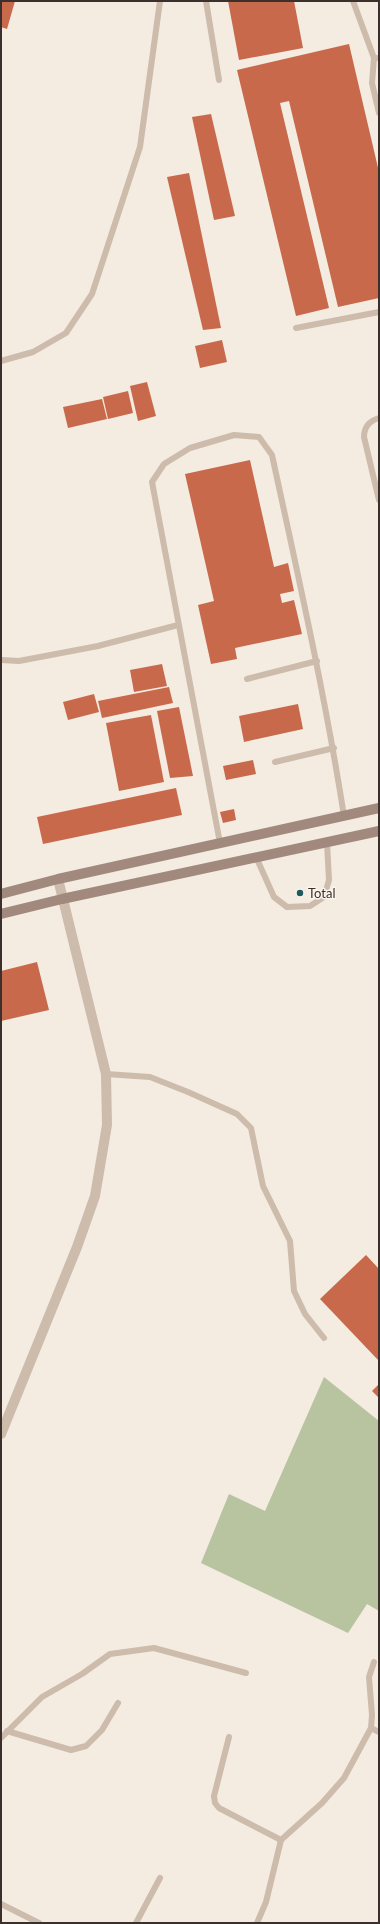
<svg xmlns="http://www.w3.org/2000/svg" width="380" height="1924" font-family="Lato,sans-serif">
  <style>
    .green { fill: #b8c4a0 }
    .building { fill: #c8694b }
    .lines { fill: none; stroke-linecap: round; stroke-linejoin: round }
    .service { stroke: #cdbbac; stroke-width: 6 }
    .minor { stroke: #cdbbac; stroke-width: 10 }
    .secondary { stroke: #a18a7d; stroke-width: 10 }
    .poi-dot { fill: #1f5a5e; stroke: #fbf5ee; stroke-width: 1.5 }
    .labels { text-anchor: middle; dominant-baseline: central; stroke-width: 3; stroke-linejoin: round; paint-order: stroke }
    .poi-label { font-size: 13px; fill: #3b302b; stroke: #fbf5ee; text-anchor: start }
  </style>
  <rect width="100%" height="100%" fill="#f4ebe1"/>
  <path class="green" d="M 324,1377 L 379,1421 L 379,1611 L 367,1604 L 348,1633 L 201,1563 L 229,1494 L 265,1511 Z"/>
  <g class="building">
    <path d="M 1,1 L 15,1 L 7,29 L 1,27 Z"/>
    <path d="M 228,1 L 294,1 L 303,48 L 239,60 Z"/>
    <path d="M 349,44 L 379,172 L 379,298 L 338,307 L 289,101 L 280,103 L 329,308 L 296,316 L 237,70 Z"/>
    <path d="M 211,114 L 235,216 L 214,220 L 192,117 Z"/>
    <path d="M 189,173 L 221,328 L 203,330 L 167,177 Z"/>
    <path d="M 222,340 L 227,362 L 200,368 L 195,346 Z"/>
    <path d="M 147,382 L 156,416 L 138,421 L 130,386 Z"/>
    <path d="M 128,391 L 133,413 L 108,419 L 103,397 Z"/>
    <path d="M 102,399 L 107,419 L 68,428 L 63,407 Z"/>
    <path d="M 250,460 L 274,567 L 288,563 L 294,591 L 280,594 L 282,603 L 294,600 L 302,634 L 235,648 L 237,659 L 211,664 L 198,605 L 214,601 L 185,474 Z"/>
    <path d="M 162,664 L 167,686 L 134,692 L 130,670 Z"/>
    <path d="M 169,687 L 173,703 L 102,718 L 98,701 Z"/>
    <path d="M 94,694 L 99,712 L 68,720 L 63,702 Z"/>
    <path d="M 298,704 L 303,729 L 244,742 L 239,716 Z"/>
    <path d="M 179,707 L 193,776 L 170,778 L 157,711 Z"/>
    <path d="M 151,715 L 164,782 L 119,791 L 106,723 Z"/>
    <path d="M 253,760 L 256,774 L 226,780 L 223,766 Z"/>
    <path d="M 176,788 L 182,815 L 43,844 L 37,817 Z"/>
    <path d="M 234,809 L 236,820 L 223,823 L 220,812 Z"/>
    <path d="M 37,962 L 49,1010 L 1,1021 L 1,971 Z"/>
    <path d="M 366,1255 L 379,1269 L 379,1361 L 320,1299 Z"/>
    <path d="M 379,1384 L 379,1398 L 372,1391 Z"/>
  </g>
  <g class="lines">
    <g class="service">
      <path d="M 206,1 L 219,80"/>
      <path d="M 353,1 L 374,58 L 379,58"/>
      <path d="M 374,58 L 372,83 L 379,113"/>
      <path d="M 296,328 L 379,312"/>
      <path d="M 1,361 L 33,352 L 66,333 L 92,294 L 140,147 L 160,1"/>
      <path d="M 379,418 C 369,421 364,428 364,437 L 379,500"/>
      <path d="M 1,660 L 19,661 L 98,646 L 178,625"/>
      <path d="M 247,679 L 317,661"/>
      <path d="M 275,762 L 334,748"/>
      <path d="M 220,843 L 152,482 L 164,464 L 190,448 L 234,435 L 259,437 L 272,455 C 298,575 325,695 344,816"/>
      <path d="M 256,857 L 274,897 L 287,907 L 310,906 L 324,897 L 329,880 L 327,843"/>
      <path d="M 106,1074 L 150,1077 L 188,1092 L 237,1114 L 251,1128 L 263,1186 L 290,1241 L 294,1291 L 305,1314 L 324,1338"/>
      <path d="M 371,1728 L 379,1732"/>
      <path d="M 7,1731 L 71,1750 L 86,1746 L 102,1730 L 118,1703"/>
      <path d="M 229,1737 L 214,1796 L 215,1803 L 219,1808 L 281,1840"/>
      <path d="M 1,1738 L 42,1697 L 82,1674 L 110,1654 L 154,1648 L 246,1673"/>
      <path d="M 1,1904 L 39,1923"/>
      <path d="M 136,1923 L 160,1878"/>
      <path d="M 257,1923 L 266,1902 L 281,1840 L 322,1803 L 344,1778 L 371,1728 L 372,1715 L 369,1677 L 374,1662"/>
    </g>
    <path class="minor" d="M 1,1434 L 77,1247 L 95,1196 L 107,1125 L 106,1074 L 58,879"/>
    <g class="secondary">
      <path d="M 1,894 L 58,879 L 379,808"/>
      <path d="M 1,914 L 62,899 L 379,831"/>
    </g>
  </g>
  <circle class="poi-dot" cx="300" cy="893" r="4"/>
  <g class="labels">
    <g class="poi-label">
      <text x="308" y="893">Total</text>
    </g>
  </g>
  <rect width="380" height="1924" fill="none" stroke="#3b302b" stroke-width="4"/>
</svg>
